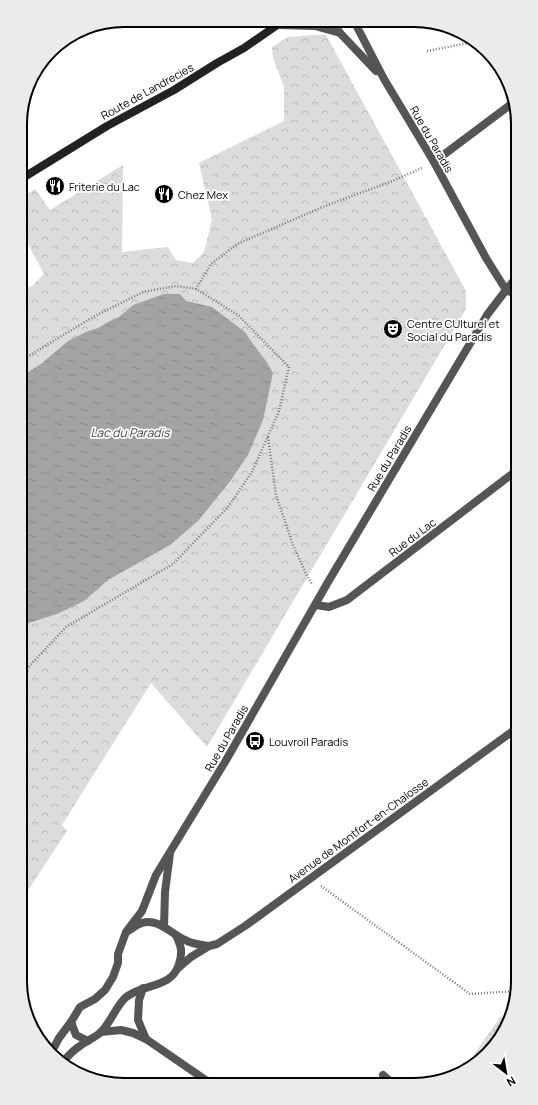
<svg xmlns="http://www.w3.org/2000/svg" width="538" height="1105" font-family="Manrope,sans-serif">
  <style>
    .grass { fill: url(#grass-dots) }
    .park { fill: url(#park-crowns) }
    .water { fill: url(#water-ripples) }
    .lines { fill: none; stroke-linecap: round; stroke-linejoin: round }
    .path { stroke: #777; stroke-width: 2.5; stroke-dasharray: 1 2; stroke-linecap: butt }
    .service { stroke: #555; stroke-width: 8 }
    .minor { stroke: #555; stroke-width: 8 }
    .secondary { stroke: #222; stroke-width: 8 }
    .labels { text-anchor: middle; dominant-baseline: central; stroke-width: 3.5; stroke-linejoin: round; paint-order: stroke }
    .street-label { font-size: 11px; fill: #000; stroke: #fff }
    .poi-label { font-size: 11px; fill: #000; stroke: #fff; text-anchor: start }
    .water-label { font-size: 12px; font-style: italic; fill: #444; stroke: #fff }
    .rim { fill: none; stroke: #000; stroke-width: 2 }
  </style>
  <defs>
    <pattern id="grass-dots" width="8" height="8" patternUnits="userSpaceOnUse"><rect width="8" height="8" fill="#dcdcdc"/><path d="M2 2h.1M6 6h.1" fill="none" stroke="#bbb" stroke-width="1.8" stroke-linecap="round"/></pattern>
    <pattern id="park-crowns" width="20" height="18" patternUnits="userSpaceOnUse"><rect width="20" height="18" fill="#dcdcdc"/><path d="M2 6a3 3 0 1 1 6 0M12 15a3 3 0 1 1 6 0" fill="none" stroke="#bbb"/></pattern>
    <pattern id="water-ripples" width="26" height="14" patternUnits="userSpaceOnUse"><rect width="26" height="14" fill="#a3a3a3"/><path d="M2 4q2-2 4 0t4 0M15 11q2-2 4 0t4 0" fill="none" stroke="#8b8b8b"/></pattern>
  </defs>
  <rect width="100%" height="100%" fill="#fff"/>
  <path class="grass" d="M 501,1016 L 509,1022 L 492,1049 L 466,1066 Z"/>
  <path class="park" d="M 314,35 L 326,35 L 466,291 L 466,309 L 207,747 L 151,683 L 62,825 L 67,831 L 23,898 L 21,290 L 32,286 L 44,274 L 21,231 L 21,198 L 35,189 L 50,210 L 123,165 L 122,252 L 168,247 L 176,260 L 193,263 L 204,252 L 212,220 L 199,163 L 284,121 L 284,87 L 273,58 L 272,47 L 288,37 Z"/>
  <path class="water" d="M 164,294 L 180,294 L 186,301 L 212,307 L 245,332 L 253,344 L 266,361 L 273,373 L 263,420 L 248,455 L 231,480 L 198,521 L 170,545 L 108,580 L 84,601 L 57,614 L 22,625 L 22,376 L 41,364 L 68,341 L 86,332 L 98,328 L 108,322 L 119,317 L 133,305 Z"/>
  <g class="lines">
    <g class="path">
      <path d="M 427,51 L 474,42"/>
      <path d="M 196,289 L 211,264 L 237,244 L 325,206 L 390,182 L 422,168"/>
      <path d="M 22,360 L 93,317 L 143,292 L 176,286 L 196,289 L 238,315 L 289,367 L 279,411 L 252,472 L 228,507 L 173,564 L 66,627 L 23,673"/>
      <path d="M 268,437 L 276,495 L 293,545 L 306,574 L 312,584"/>
      <path d="M 321,886 L 470,994 L 517,991"/>
    </g>
    <path class="service" d="M 506,290 L 515,279"/>
    <g class="minor">
      <path d="M 332,21 L 340,33 L 376,71"/>
      <path d="M 354,21 L 384,79 L 434,162 L 486,258 L 506,290"/>
      <path d="M 279,25 L 315,26 L 340,33"/>
      <path d="M 434,162 L 514,102"/>
      <path d="M 506,290 L 515,294"/>
      <path d="M 316,605 L 329,607 L 347,600 L 516,471"/>
      <path d="M 164,927 L 165,892 L 170,853"/>
      <path d="M 128,931 C 132,929 137,924 142,923 C 159,918 171,934 185,940 C 192,944 201,945 209,946"/>
      <path d="M 177,969 L 191,957 L 209,946 L 217,944 L 245,926 L 517,728"/>
      <path d="M 143,988 L 139,1000 L 138,1020 L 146,1039"/>
      <path d="M 71,1022 L 76,1035 L 88,1041"/>
      <path d="M 101,1032 L 121,1030 L 133,1033 L 146,1039 L 210,1083"/>
      <path d="M 51,1053 L 59,1038 L 71,1022 L 80,1007 L 95,999 L 105,990 L 113,977 L 118,963 L 118,954 L 126,932 L 142,911 L 156,875 L 225,762 L 328,582 L 487,315 L 506,290"/>
      <path d="M 62,1063 C 67,1057 73,1050 80,1046 C 86,1041 94,1038 100,1033 C 110,1024 115,1008 125,998 C 142,983 172,989 179,964 C 183,951 181,946 176,935"/>
      <path d="M 383,1075 L 391,1082"/>
    </g>
    <path class="secondary" d="M 21,179 L 107,126 L 174,90 L 217,63 L 244,48 L 283,21"/>
  </g>
  <defs>
    <g id="restaurant-disc" transform="scale(1)"><circle r="9.5" fill="#000" stroke="#fff"/><path d="M-5-6h1v4h1v-4h1v4h1v-4h1v5L-1.5 .5V6h-2V.5L-5-1ZM5-6V6H3V1.5H1.5Q1.5-4 5-6Z" fill="#fff"/></g>
    <g id="theatre-disc" transform="scale(1)"><circle r="9.5" fill="#000" stroke="#fff"/><path d="M-5-5.5Q0-4 5-5.5V0Q5 5 0 6Q-5 5-5 0ZM-3.3-2.5H-1v1.5H-3.3ZM1-2.5H3.3v1.5H1ZM-2.8 1Q0 5.5 2.8 1Z" fill="#fff"/></g>
    <g id="bus-disc" transform="scale(1)"><circle r="9.5" fill="#000" stroke="#fff"/><path d="M-5-6H5V4H4V6H2V4H-2V6H-4V4H-5ZM-3.5-4V0h7V-4ZM-3.5 1.2v1.5H-2V1.2ZM2 1.2v1.5H3.5V1.2Z" fill="#fff"/></g>
  </defs>
  <g fill-rule="evenodd">
    <use href="#restaurant-disc" x="55" y="186"/>
    <use href="#restaurant-disc" x="164" y="194"/>
    <use href="#theatre-disc" x="393" y="329"/>
    <use href="#bus-disc" x="255" y="741"/>
  </g>
  <g class="labels">
    <g class="street-label">
      <text transform="translate(147 91) rotate(-29)">Route de Landrecies</text>
      <text transform="translate(432 139) rotate(60)">Rue du Paradis</text>
      <text transform="translate(389 458) rotate(-59)">Rue du Paradis</text>
      <text transform="translate(412 537) rotate(-37)">Rue du Lac</text>
      <text transform="translate(226 738) rotate(-60)">Rue du Paradis</text>
      <text transform="translate(358 830) rotate(-36)">Avenue de Montfort-en-Chalosse</text>
    </g>
    <g class="poi-label">
      <text x="69" y="186">Friterie du Lac</text>
      <text x="178" y="194">Chez Mex</text>
      <text x="407" y="323">Centre CUlturel et<tspan x="407" dy="13">Social du Paradis</tspan></text>
      <text x="269" y="741">Louvroil Paradis</text>
    </g>
    <g class="water-label">
      <text x="130" y="432">Lac du Paradis</text>
    </g>
  </g>
  <path d="M0 0H538V1105H0ZM124 27H414A97 97 0 0 1 511 124V981A97 97 0 0 1 414 1078H124A97 97 0 0 1 27 981V124A97 97 0 0 1 124 27Z" fill="#ebebeb" fill-rule="evenodd"/>
  <path class="rim" d="M124 27H414A97 97 0 0 1 511 124V981A97 97 0 0 1 414 1078H124A97 97 0 0 1 27 981V124A97 97 0 0 1 124 27Z"/>
  <g transform="translate(506 1073) rotate(149)" stroke="#ffffff" stroke-width="3" paint-order="stroke">
  <path d="M0-3L7 15L0 10L-7 15Z" fill="#000000"/>
  <text y="-6" font-size="11" font-weight="bold" text-anchor="middle" fill="#000000">N</text>
  </g>
</svg>
